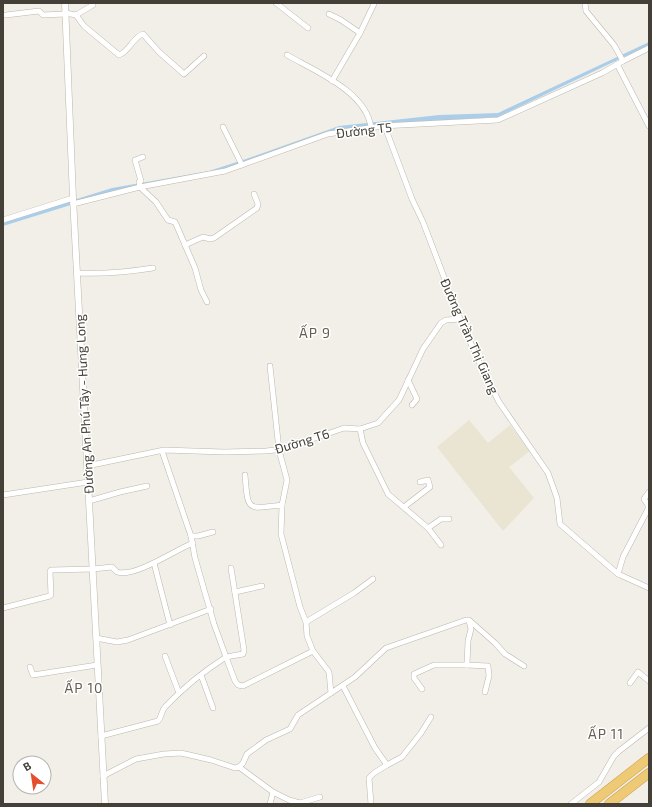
<svg xmlns="http://www.w3.org/2000/svg" width="652" height="807" font-family="'Exo 2',sans-serif">
  <style>
    .education { fill: #eae4d3 }
    .water { fill: #aacee9 }
    .lines { fill: none; stroke-linecap: round; stroke-linejoin: round }
    .minor-casing { stroke: #bdb7ac; stroke-width: 6 }
    .tertiary-casing { stroke: #bdb7ac; stroke-width: 7 }
    .motorway-casing { stroke: #cda047; stroke-width: 10 }
    .minor { stroke: #fff; stroke-width: 5 }
    .tertiary { stroke: #fff; stroke-width: 6 }
    .motorway { stroke: #efca76; stroke-width: 9 }
    .labels { text-anchor: middle; dominant-baseline: central; stroke-width: 3; stroke-linejoin: round; paint-order: stroke }
    .street-label { font-size: 13px; fill: #454037; stroke: #fff }
    .neighbourhood-label { font-size: 14px; letter-spacing: 1px; fill: #665e50; stroke: #fff }
  </style>
  <rect width="100%" height="100%" fill="#f2efe8"/>
  <path class="education" d="M 469,420 L 488,443 L 510,425 L 530,451 L 509,467 L 534,498 L 503,531 L 437,447 Z"/>
  <path class="water" d="M 649,42 L 649,45 L 498,117 L 395,123 L 342,129 L 222,170 L 87,200 L 3,226 L 3,222 L 112,188 L 209,171 L 246,159 L 339,126 L 439,115 L 498,113 Z"/>
  <g class="lines">
    <g class="minor-casing">
      <g id="minor">
        <path d="M 276,3 L 308,28"/>
        <path d="M 585,3 L 586,11 L 614,45 L 623,61"/>
        <path d="M 65,13 L 76,15 L 93,5"/>
        <path d="M 329,14 L 341,20 L 360,33"/>
        <path d="M 6,15 L 39,11 L 43,15 L 65,14"/>
        <path d="M 76,15 L 84,26 L 119,55 C 129,52 133,37 143,34 L 159,52 L 184,74 L 204,56"/>
        <path d="M 287,55 C 315,71 367,92 371,128"/>
        <path d="M 617,64 L 649,126"/>
        <path d="M 332,81 L 360,33 L 374,4"/>
        <path d="M 223,127 L 242,165"/>
        <path d="M 385,127 L 412,199 L 423,222 L 460,319 L 485,375 L 499,402 L 548,473 L 557,498 L 560,524 L 618,574 L 649,588"/>
        <path d="M 143,157 L 135,160 L 141,181 L 139,182 L 140,187 L 156,202 L 168,220 L 175,222 L 176,224 L 195,268 L 201,290 L 207,302"/>
        <path d="M 73,204 L 140,187 L 225,171 L 328,134 L 382,126 L 498,120 L 602,73 L 623,61 L 649,48"/>
        <path d="M 3,220 L 73,198"/>
        <path d="M 185,245 L 203,237 L 210,239 L 214,238 L 257,208 L 258,204 L 254,194"/>
        <path d="M 77,273 C 103,274 128,272 153,268"/>
        <path d="M 270,366 L 279,450 L 287,480 L 282,505 L 281,534 L 300,607 L 306,622 L 307,636 L 313,651"/>
        <path d="M 408,380 L 417,399 L 412,405"/>
        <path d="M 360,429 L 363,443 L 388,494 L 428,528 L 441,545"/>
        <path d="M 87,466 L 164,450 L 224,452 L 266,451 L 284,449 L 344,428 L 360,429 L 378,423 L 399,400 L 423,349 L 441,323 L 446,320 L 460,319"/>
        <path d="M 245,475 C 248,512 247,509 282,505"/>
        <path d="M 3,495 L 88,482"/>
        <path d="M 89,501 L 120,492 L 147,486"/>
        <path d="M 404,507 L 430,487 L 428,480 L 420,482"/>
        <path d="M 428,528 L 441,519 L 449,519"/>
        <path d="M 191,536 L 198,536 L 213,532"/>
        <path d="M 154,563 L 170,625"/>
        <path d="M 231,568 L 244,650 L 243,654 L 226,657 L 235,681 L 238,685 L 243,686 L 313,651 L 329,672 L 331,693"/>
        <path d="M 618,574 L 623,557 L 648,509 L 648,505 L 644,499 L 649,492"/>
        <path d="M 235,592 L 262,586"/>
        <path d="M 3,608 L 50,596 L 51,595 L 50,571 L 51,570 L 93,569 L 112,567 L 117,572 C 135,578 175,550 193,543"/>
        <path d="M 469,621 L 471,629 L 468,641 L 467,665 L 488,666 L 489,676 L 485,692"/>
        <path d="M 306,622 L 354,593 L 373,579"/>
        <path d="M 96,638 L 117,642 L 128,640 L 211,609"/>
        <path d="M 165,656 L 179,693"/>
        <path d="M 30,667 L 33,675 L 97,665"/>
        <path d="M 201,675 L 213,708"/>
        <path d="M 630,683 L 638,672 L 649,681"/>
        <path d="M 343,686 L 375,748 L 387,765 L 402,757 L 421,733 L 431,717"/>
        <path d="M 422,689 L 414,678 L 414,674 L 434,665 L 467,665"/>
        <path d="M 101,736 L 158,721 C 162,717 161,711 165,707 C 183,688 204,671 226,657 L 214,624 L 195,558 L 191,536 L 162,451"/>
        <path d="M 239,767 L 273,792 L 270,804"/>
        <path d="M 103,776 L 136,759 L 164,754 L 181,753 L 211,760 L 235,768 L 239,767 L 243,763 L 247,754 L 266,740 L 290,729 L 298,715 L 355,677 L 386,648 L 466,620 L 469,620 L 495,643 L 505,654 L 524,666"/>
        <path d="M 273,792 L 289,800 L 300,803 L 320,797"/>
        <path d="M 371,804 L 369,778 L 374,773 L 387,765"/>
        <path d="M 571,804 L 599,782 L 614,756 L 619,751 L 649,728"/>
      </g>
    </g>
    <g class="tertiary-casing">
      <path id="tertiary" d="M 65,3 L 73,198 L 105,804"/>
    </g>
    <g class="motorway-casing">
      <g id="motorway">
        <path d="M 590,804 L 649,758"/>
        <path d="M 609,804 L 649,773"/>
      </g>
    </g>
    <use href="#minor" class="minor"/>
    <use href="#tertiary" class="tertiary"/>
    <use href="#motorway" class="motorway"/>
  </g>
  <g class="labels">
    <g class="street-label">
      <text transform="translate(364 130) rotate(-7)">Đường T5</text>
      <text transform="translate(470 336) rotate(66)">Đường Trần Thị Giang</text>
      <text transform="translate(84 404) rotate(-93)">Đường An Phú Tây - Hưng Long</text>
      <text transform="translate(302 441) rotate(-17)">Đường T6</text>
    </g>
    <g class="neighbourhood-label">
      <text x="315" y="332">ẤP 9</text>
      <text x="84" y="687">ẤP 10</text>
      <text x="606" y="733">ẤP 11</text>
    </g>
  </g>
  <rect width="652" height="807" fill="none" stroke="#454037" stroke-width="8"/>
  <g transform="translate(32 775) rotate(330)"><circle r="19" fill="#ffffff" stroke="#b5b3af"/>
  <path d="M0-3L7 15L0 10L-7 15Z" fill="#e44e2d"/>
  <text y="-6" font-size="11" font-weight="bold" text-anchor="middle" fill="#454037">B</text>
  </g>
</svg>
